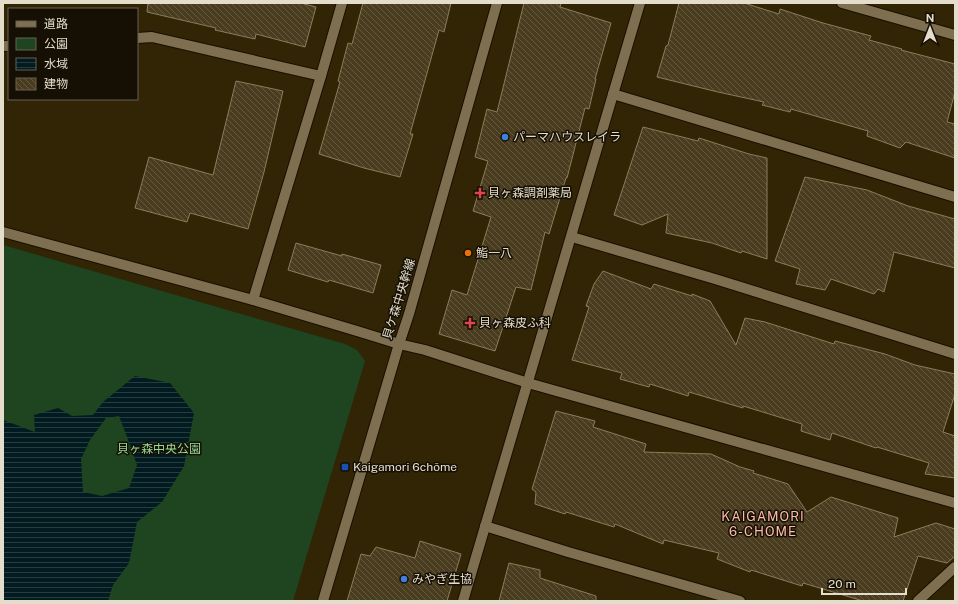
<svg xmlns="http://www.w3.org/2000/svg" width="958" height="604" font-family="'Public Sans','Noto Sans JP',sans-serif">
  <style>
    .park { fill: #1e4420 }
    .water { fill: url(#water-rules); fill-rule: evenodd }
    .building { fill: url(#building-back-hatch); stroke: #8a7c5c }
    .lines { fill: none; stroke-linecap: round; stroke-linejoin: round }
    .minor-casing { stroke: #180f00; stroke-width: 12 }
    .tertiary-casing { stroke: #180f00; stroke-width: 12 }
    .minor { stroke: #7e6f50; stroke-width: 10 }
    .tertiary { stroke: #7e6f50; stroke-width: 10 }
    .shop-dot { fill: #3f7fe0; stroke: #150f04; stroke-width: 1.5 }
    .health-dot { fill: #e0444e; stroke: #150f04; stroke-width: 1.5 }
    .food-dot { fill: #e8710a; stroke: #150f04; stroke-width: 1.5 }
    .transit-dot { fill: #1a4fb4; stroke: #150f04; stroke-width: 1.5 }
    .labels { text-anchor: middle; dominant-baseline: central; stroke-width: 3; stroke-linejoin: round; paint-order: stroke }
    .poi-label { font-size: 12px; fill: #e4ddcc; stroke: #150f04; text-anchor: start }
    .street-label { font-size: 12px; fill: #e4ddcc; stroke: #150f04 }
    .park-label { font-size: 12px; fill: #95d996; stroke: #150f04 }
    .neighbourhood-label { font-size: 13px; letter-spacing: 1px; fill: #fcbaab; stroke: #150f04 }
  </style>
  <defs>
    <pattern id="water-rules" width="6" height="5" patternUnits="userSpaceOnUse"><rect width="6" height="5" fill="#011b20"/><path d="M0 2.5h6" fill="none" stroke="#263c3f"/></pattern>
    <pattern id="building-back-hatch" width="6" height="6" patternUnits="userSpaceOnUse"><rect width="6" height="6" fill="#4a3d1f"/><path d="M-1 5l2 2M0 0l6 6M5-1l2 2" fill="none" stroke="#64593e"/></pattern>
  </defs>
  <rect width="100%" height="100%" fill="#322506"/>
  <path class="park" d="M 3,245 L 345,344 L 357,350 L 365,361 L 293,601 L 3,601 Z"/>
  <path class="water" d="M 135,376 L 170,383 L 194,413 L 184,466 L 162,502 L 137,522 L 129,563 L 113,585 L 108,601 L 3,601 L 3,420 L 35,432 L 34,415 L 58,408 L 72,416 L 93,415 L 103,402 ZM 119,416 L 127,437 L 137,465 L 129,488 L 102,496 L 83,492 L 81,459 L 90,440 L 106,418 Z"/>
  <g class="building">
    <path d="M 148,3 L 301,3 L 316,7 L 305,47 L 256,34 L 255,39 L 215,30 L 216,28 L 147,12 Z"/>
    <path d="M 363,3 L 451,3 L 444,32 L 439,30 L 410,134 L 413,134 L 400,177 L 364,168 L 319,154 L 340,82 L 338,81 L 348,43 L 352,44 Z"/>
    <path d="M 524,3 L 561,3 L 560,7 L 611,23 L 595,79 L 596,79 L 589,109 L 585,108 L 567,178 L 566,178 L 549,234 L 545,232 L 531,290 L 516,287 L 495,351 L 439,334 L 452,290 L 467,295 L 491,217 L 473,211 L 488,161 L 475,157 L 487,109 L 497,112 Z"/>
    <path d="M 679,3 L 744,3 L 779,14 L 780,9 L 823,23 L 871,36 L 869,40 L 902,49 L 901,50 L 955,64 L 955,92 L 947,122 L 955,124 L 955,158 L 906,142 L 900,148 L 867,136 L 868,131 L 791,109 L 790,112 L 762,105 L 764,102 L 718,92 L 657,77 L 666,46 L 668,45 Z"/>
    <path d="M 236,81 L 283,91 L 264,172 L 248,229 L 190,213 L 187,222 L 135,208 L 149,157 L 213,175 Z"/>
    <path d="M 643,127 L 698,141 L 699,138 L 749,154 L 767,158 L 767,259 L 742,251 L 741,253 L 712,243 L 666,233 L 668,214 L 642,225 L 614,215 Z"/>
    <path d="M 805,177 L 867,190 L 908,206 L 955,219 L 955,268 L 894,252 L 884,292 L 878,289 L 874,294 L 831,279 L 825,290 L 796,284 L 800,269 L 775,261 Z"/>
    <path d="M 296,243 L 342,256 L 342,254 L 381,265 L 373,293 L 329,280 L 328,282 L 288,270 Z"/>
    <path d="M 603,271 L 651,289 L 654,284 L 692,296 L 692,294 L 710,301 L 736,345 L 745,318 L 765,322 L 834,344 L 835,341 L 885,354 L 915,365 L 955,374 L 955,394 L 943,432 L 955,436 L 955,478 L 925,474 L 929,463 L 877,447 L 876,448 L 832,433 L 830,440 L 801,431 L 802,424 L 743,406 L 743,408 L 689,392 L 688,396 L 650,384 L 649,387 L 620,379 L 622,373 L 572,360 L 589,307 L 586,306 L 594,284 Z"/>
    <path d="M 556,411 L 595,421 L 593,427 L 646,444 L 644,452 L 711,454 L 740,467 L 754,471 L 753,473 L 788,484 L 807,512 L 831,497 L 898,518 L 894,537 L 936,523 L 955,529 L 955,556 L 947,563 L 918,556 L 903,601 L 863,601 L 803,583 L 802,586 L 751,570 L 750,572 L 717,559 L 719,553 L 664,540 L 663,544 L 615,524 L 614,527 L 566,512 L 565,514 L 535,504 L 536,492 L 532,489 Z"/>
    <path d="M 420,541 L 461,554 L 447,601 L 347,601 L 361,554 L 370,556 L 376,547 L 415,558 Z"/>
    <path d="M 509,563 L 540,570 L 540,578 L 596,596 L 596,601 L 499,601 Z"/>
  </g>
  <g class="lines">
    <g class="minor-casing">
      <g id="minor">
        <path d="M 842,3 L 955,35"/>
        <path d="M 137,38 L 152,37 L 321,76"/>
        <path d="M 3,46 L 9,46"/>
        <path d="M 613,94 L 955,197"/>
        <path d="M 3,232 L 253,300 L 357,331 L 399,344 L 425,350 L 528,383 L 955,503"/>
        <path d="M 572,237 L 715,279 L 955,354"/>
        <path d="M 253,300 L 321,76 L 342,3"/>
        <path d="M 485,526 L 568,552 L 740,601"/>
        <path d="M 463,601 L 640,3"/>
        <path d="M 918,601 L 955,567"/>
      </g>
    </g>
    <g class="tertiary-casing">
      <path id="tertiary" d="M 323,601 L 399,344 L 409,314 L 497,3"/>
    </g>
    <use href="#minor" class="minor"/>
    <use href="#tertiary" class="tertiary"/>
  </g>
  <g class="shop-dot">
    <circle cx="505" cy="137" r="4"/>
    <circle cx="404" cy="579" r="4"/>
  </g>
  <g class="health-dot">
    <path d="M478 187h4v4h4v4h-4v4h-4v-4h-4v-4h4z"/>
    <path d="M468 317h4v4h4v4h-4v4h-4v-4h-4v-4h4z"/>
  </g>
  <circle class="food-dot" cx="468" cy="253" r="4"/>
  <rect class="transit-dot" x="341" y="463" width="8" height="8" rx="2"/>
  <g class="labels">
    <g class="poi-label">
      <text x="513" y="137">パーマハウスレイラ</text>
      <text x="488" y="193">貝ヶ森調剤薬局</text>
      <text x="476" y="253">鮨一八</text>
      <text x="479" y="323">貝ヶ森皮ふ科</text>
      <text x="353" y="467">Kaigamori 6chōme</text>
      <text x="412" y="579">みやぎ生協</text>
    </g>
    <g class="street-label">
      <text transform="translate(399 299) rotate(-73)">貝ケ森中央幹線</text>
    </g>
    <g class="park-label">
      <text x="159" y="449">貝ヶ森中央公園</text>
    </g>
    <g class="neighbourhood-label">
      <text x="763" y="516">KAIGAMORI<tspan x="763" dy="15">6-CHOME</tspan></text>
    </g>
  </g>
  <rect width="958" height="604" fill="none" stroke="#e4ddcc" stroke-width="8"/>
  <rect x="8" y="8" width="130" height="92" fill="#150f04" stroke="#686154"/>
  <rect x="16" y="21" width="20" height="6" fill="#7e6f50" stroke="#686154"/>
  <text x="44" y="28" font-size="12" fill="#e4ddcc">道路</text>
  <rect x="16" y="38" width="20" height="12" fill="#1e4420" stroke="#686154"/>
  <text x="44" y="48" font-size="12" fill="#e4ddcc">公園</text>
  <rect x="16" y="58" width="20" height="12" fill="url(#water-rules)" stroke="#686154"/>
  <text x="44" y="68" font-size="12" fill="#e4ddcc">水域</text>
  <rect x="16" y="78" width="20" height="12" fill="url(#building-back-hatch)" stroke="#686154"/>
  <text x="44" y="88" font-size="12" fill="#e4ddcc">建物</text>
  <g transform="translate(930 28)" stroke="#150f04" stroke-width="3" paint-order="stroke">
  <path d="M0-3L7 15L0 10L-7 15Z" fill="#e4ddcc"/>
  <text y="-6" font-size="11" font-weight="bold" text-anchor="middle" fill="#e4ddcc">N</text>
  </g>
  <path d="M822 588v6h84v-6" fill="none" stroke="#e4ddcc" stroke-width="2"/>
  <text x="828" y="588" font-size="12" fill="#e4ddcc" stroke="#150f04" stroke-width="3" paint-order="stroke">20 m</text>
</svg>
